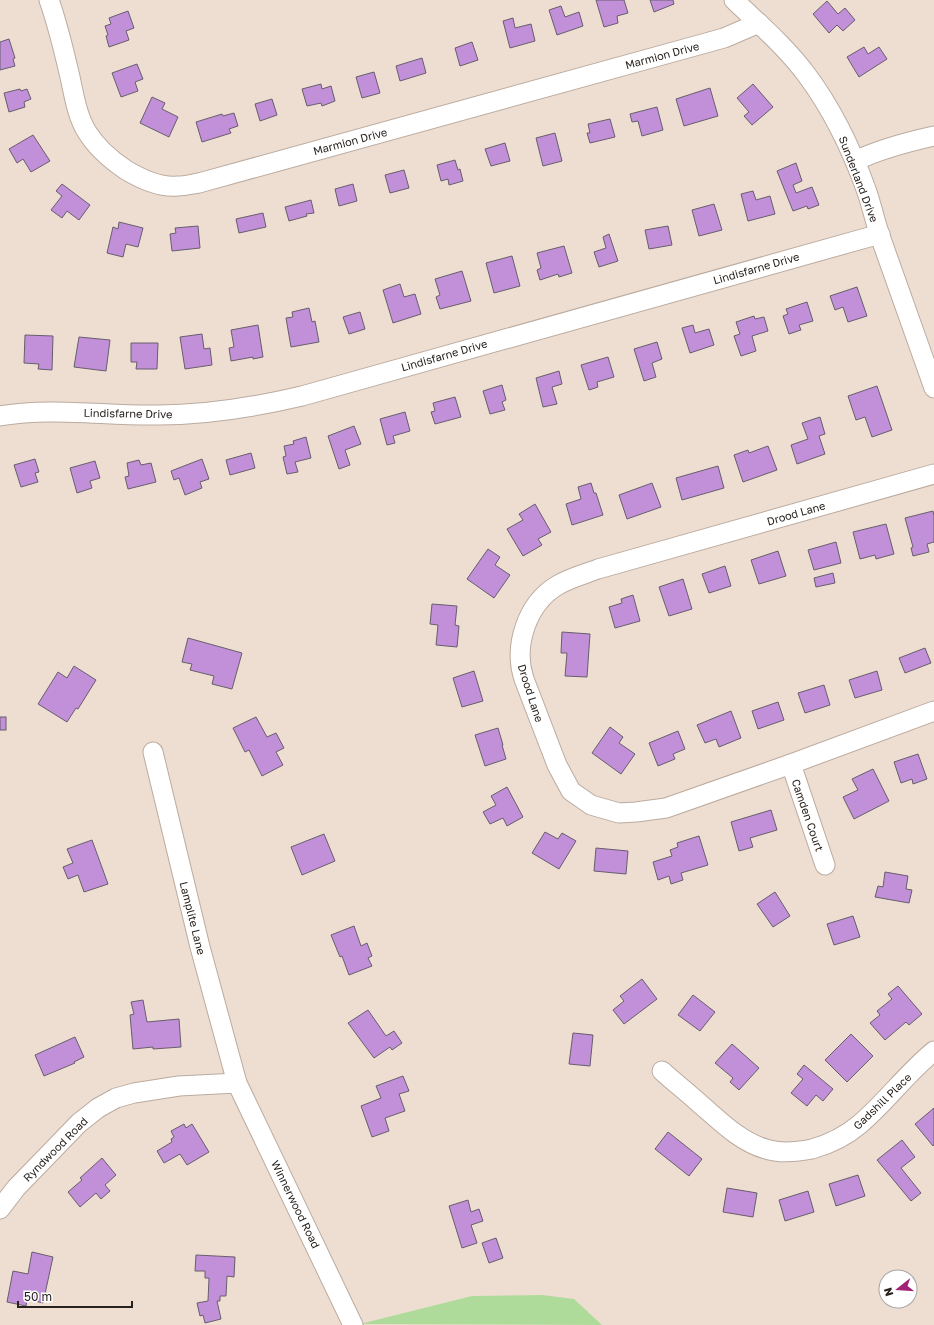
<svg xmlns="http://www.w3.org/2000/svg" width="934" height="1325" font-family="'Golos Text',sans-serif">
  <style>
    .green { fill: #afdb9a }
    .building { fill: #c190d8; stroke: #675e6c }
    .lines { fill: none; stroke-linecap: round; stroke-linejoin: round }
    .minor-casing { stroke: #bbab9f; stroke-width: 21 }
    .minor { stroke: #fff; stroke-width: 19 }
    .labels { text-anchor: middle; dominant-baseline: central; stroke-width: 3; stroke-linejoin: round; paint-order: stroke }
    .street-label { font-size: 11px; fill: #28221e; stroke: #fff }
  </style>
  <rect width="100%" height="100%" fill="#eeddd1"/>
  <path class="green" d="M 542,1295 L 574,1299 L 602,1325 L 360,1324 L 472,1296 Z"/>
  <g class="building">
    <path d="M 596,0 L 624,0 L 628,13 L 617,16 L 618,23 L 604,27 Z"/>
    <path d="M 650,0 L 673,0 L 674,4 L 654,12 Z"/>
    <path d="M 827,1 L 838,14 L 845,8 L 855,20 L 843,31 L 837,25 L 829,33 L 813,14 Z"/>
    <path d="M 561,6 L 565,17 L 579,12 L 583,26 L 557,35 L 549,10 Z"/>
    <path d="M 128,11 L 134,28 L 126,31 L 129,40 L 109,47 L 106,36 L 108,35 L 105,26 L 111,24 L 109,18 Z"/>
    <path d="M 513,18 L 515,28 L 531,24 L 535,41 L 510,48 L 503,21 Z"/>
    <path d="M 9,39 L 15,58 L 13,59 L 15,66 L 0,70 L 0,42 Z"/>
    <path d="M 472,42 L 478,60 L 460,66 L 455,48 Z"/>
    <path d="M 864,47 L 868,54 L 879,47 L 887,59 L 859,77 L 847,57 Z"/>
    <path d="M 422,58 L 426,73 L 400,81 L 396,66 Z"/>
    <path d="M 137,64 L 143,79 L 135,82 L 138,91 L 121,97 L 112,73 Z"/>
    <path d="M 374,72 L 380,93 L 362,98 L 356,77 Z"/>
    <path d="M 321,84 L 322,89 L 331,86 L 335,101 L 322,106 L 321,103 L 307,106 L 302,89 Z"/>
    <path d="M 753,84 L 773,107 L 752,125 L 744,116 L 749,112 L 737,98 Z"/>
    <path d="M 710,88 L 718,116 L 684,126 L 676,99 Z"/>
    <path d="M 20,89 L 21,91 L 27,89 L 31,99 L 24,102 L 25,107 L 9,112 L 4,93 Z"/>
    <path d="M 152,97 L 165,103 L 162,109 L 178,117 L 169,137 L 140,123 Z"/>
    <path d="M 272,99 L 277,115 L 260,121 L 255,104 Z"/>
    <path d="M 657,107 L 663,130 L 642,136 L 638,121 L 632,122 L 630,114 Z"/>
    <path d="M 234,113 L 238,126 L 229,129 L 231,133 L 202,142 L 196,122 L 222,114 L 223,116 Z"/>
    <path d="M 610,119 L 615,137 L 590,143 L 587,133 L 590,133 L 588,124 Z"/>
    <path d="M 555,133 L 562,161 L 543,166 L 536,138 Z"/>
    <path d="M 33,135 L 50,161 L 31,172 L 23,159 L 17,163 L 9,149 Z"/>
    <path d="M 505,143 L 510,161 L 491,166 L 485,149 Z"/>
    <path d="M 455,160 L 458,170 L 460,169 L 463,181 L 449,185 L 448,179 L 441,181 L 437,165 Z"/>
    <path d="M 796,163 L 802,181 L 793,185 L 796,193 L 812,187 L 819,205 L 808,209 L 807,206 L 793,211 L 777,171 Z"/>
    <path d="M 404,170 L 409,188 L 390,193 L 385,175 Z"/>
    <path d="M 62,184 L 90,205 L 79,220 L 67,211 L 62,218 L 51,210 L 62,196 L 56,191 Z"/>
    <path d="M 353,184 L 357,201 L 339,206 L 335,189 Z"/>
    <path d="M 753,191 L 756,200 L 770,196 L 775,214 L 748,221 L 741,194 Z"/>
    <path d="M 311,200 L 314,213 L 306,214 L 307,216 L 289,221 L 285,207 Z"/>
    <path d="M 714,204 L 722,230 L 699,236 L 692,210 Z"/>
    <path d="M 263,213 L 266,227 L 239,233 L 236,219 Z"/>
    <path d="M 119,222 L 143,228 L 138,247 L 126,244 L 123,257 L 107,253 L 113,227 L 118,229 Z"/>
    <path d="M 198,226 L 200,248 L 172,251 L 170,234 L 176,233 L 175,228 Z"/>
    <path d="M 668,226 L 672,245 L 649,249 L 645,230 Z"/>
    <path d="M 609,234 L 618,261 L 599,267 L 594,252 L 606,248 L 603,237 Z"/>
    <path d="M 564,246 L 572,273 L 559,277 L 558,274 L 540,280 L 537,270 L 541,268 L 537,253 Z"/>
    <path d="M 512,256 L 520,286 L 494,293 L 486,263 Z"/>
    <path d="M 462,271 L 471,301 L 440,309 L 436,297 L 440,295 L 435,279 Z"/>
    <path d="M 400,284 L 404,297 L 415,294 L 421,314 L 393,323 L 383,290 Z"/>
    <path d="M 857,287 L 867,316 L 848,322 L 843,307 L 835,310 L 830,296 Z"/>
    <path d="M 807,302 L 813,321 L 799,325 L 801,330 L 789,334 L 783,316 L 788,314 L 786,309 Z"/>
    <path d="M 309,308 L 312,322 L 315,321 L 319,342 L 291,347 L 286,318 L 293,317 L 292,312 Z"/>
    <path d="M 360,312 L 365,329 L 349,334 L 343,317 Z"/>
    <path d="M 754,316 L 755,319 L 764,317 L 768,331 L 752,336 L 756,351 L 741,356 L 734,336 L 740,334 L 736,322 Z"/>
    <path d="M 258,325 L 263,357 L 253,359 L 253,357 L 231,361 L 229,348 L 234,347 L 231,330 Z"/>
    <path d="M 693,325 L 695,333 L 709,329 L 714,345 L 690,353 L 682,328 Z"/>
    <path d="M 202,334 L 204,349 L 210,348 L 212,365 L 185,369 L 180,337 Z"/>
    <path d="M 25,335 L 53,336 L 52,370 L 38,369 L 39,364 L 24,363 Z"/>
    <path d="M 79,337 L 110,340 L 106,371 L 74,367 Z"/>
    <path d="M 657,342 L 662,359 L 652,363 L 656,377 L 644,381 L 634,349 Z"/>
    <path d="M 131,343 L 158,343 L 157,369 L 136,369 L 137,362 L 131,362 Z"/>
    <path d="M 608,357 L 614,377 L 597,382 L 598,387 L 589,390 L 581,365 Z"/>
    <path d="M 559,371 L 562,384 L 552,387 L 557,404 L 543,407 L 536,378 Z"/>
    <path d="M 502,385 L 506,400 L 502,402 L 505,410 L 490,414 L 483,391 Z"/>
    <path d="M 877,386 L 892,430 L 872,437 L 865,417 L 856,420 L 848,396 Z"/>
    <path d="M 455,397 L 461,417 L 435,424 L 431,412 L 435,411 L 433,403 Z"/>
    <path d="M 405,412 L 410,431 L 393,436 L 395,443 L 387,445 L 380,419 Z"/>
    <path d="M 820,417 L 825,434 L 819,436 L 825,454 L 797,464 L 791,445 L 808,439 L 802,423 Z"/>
    <path d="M 354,426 L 361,444 L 345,450 L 350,465 L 339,469 L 328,436 Z"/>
    <path d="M 306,437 L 311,458 L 295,462 L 298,472 L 287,474 L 283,457 L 286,456 L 284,446 L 294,444 L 293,441 Z"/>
    <path d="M 768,446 L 777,470 L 743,482 L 734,455 L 748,450 L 749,453 Z"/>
    <path d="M 251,453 L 255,468 L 230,475 L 226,460 Z"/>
    <path d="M 35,459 L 39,472 L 35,473 L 38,482 L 21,487 L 14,465 Z"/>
    <path d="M 202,459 L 209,479 L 200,482 L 202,488 L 185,495 L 179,478 L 174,480 L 171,471 Z"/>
    <path d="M 139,460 L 141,465 L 151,463 L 156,482 L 128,489 L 125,477 L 129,476 L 127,463 Z"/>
    <path d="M 95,461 L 100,478 L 90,481 L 92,488 L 77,493 L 70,468 Z"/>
    <path d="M 718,466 L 724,488 L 682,500 L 676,478 Z"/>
    <path d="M 591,483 L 594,493 L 596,493 L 603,515 L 572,525 L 566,504 L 581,499 L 578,487 Z"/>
    <path d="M 652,483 L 661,507 L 627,519 L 619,495 Z"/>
    <path d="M 535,504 L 551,532 L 538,539 L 542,545 L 523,556 L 507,529 L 523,520 L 519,514 Z"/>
    <path d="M 933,511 L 934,516 L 934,542 L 927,544 L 929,552 L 913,556 L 911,548 L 913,547 L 905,518 Z"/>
    <path d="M 886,524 L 894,554 L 876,559 L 875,555 L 860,559 L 853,532 Z"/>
    <path d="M 836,542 L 841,563 L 814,570 L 808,550 Z"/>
    <path d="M 488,549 L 500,557 L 495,565 L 510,575 L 494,598 L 467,579 Z"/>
    <path d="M 778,551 L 786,576 L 759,584 L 751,560 Z"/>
    <path d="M 725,566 L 731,586 L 709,593 L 702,574 Z"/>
    <path d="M 833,573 L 835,583 L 816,587 L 814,578 Z"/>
    <path d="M 683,579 L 692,609 L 669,616 L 659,587 Z"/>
    <path d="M 633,595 L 640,621 L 615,628 L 609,607 L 622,603 L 621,599 Z"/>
    <path d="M 432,604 L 457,606 L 455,625 L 459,626 L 457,647 L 436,645 L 438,625 L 430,624 Z"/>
    <path d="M 562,632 L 590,634 L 587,677 L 565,676 L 567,653 L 561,653 Z"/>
    <path d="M 188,638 L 242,653 L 232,689 L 212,684 L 214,676 L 190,670 L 192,664 L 182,662 Z"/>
    <path d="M 925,648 L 931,663 L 905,673 L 899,658 Z"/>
    <path d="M 74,666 L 96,680 L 78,709 L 76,708 L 67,722 L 38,704 L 58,672 L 67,678 Z"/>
    <path d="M 474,671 L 483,701 L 462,707 L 453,678 Z"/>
    <path d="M 877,671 L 882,690 L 855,698 L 849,680 Z"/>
    <path d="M 824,685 L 830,705 L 805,713 L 798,693 Z"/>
    <path d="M 778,702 L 784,720 L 758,729 L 752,711 Z"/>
    <path d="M 731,711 L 741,738 L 719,747 L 716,739 L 705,743 L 697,725 Z"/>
    <rect x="0" y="717" width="6" height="13"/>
    <path d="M 256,717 L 267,737 L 276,733 L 284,748 L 276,752 L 283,765 L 262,776 L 249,750 L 245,752 L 233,728 Z"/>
    <path d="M 610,727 L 623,737 L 619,743 L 635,754 L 621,774 L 592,753 Z"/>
    <path d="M 498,728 L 503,745 L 502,745 L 506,759 L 485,766 L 475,735 Z"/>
    <path d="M 678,731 L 685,749 L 673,754 L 675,759 L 658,766 L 649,743 Z"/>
    <path d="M 918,754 L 927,779 L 913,784 L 912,779 L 901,783 L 894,762 Z"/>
    <path d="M 873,769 L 889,801 L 854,819 L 843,797 L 858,790 L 852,779 Z"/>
    <path d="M 507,787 L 523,817 L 507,826 L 503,818 L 490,824 L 483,812 L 496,805 L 491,796 Z"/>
    <path d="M 771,810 L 777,830 L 750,838 L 753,847 L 739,851 L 731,822 Z"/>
    <path d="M 545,832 L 558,839 L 562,833 L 576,841 L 559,869 L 532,853 Z"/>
    <path d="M 324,834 L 335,861 L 302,875 L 291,847 Z"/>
    <path d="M 699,836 L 708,865 L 681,873 L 683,880 L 671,884 L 669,876 L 658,880 L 653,862 L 672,856 L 670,850 L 678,847 L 677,843 Z"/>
    <path d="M 92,840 L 108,884 L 84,892 L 78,875 L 68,879 L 63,867 L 73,863 L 67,849 Z"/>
    <path d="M 596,848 L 628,851 L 626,874 L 594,871 Z"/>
    <path d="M 885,872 L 908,876 L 906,889 L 912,890 L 909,903 L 875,897 L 878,886 L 883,887 Z"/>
    <path d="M 775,892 L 790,916 L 773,927 L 757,904 Z"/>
    <path d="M 853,916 L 860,937 L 834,945 L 827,924 Z"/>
    <path d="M 354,926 L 361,946 L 367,943 L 372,956 L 368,958 L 372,966 L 349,975 L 342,956 L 340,957 L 331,935 Z"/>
    <path d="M 642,979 L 657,999 L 624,1024 L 613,1010 L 624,1001 L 620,996 Z"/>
    <path d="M 898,986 L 922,1014 L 909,1025 L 906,1022 L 885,1040 L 870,1023 L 880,1015 L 877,1011 L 892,999 L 888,994 Z"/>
    <path d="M 693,995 L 715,1012 L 700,1031 L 678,1015 Z"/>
    <path d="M 143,1000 L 147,1022 L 179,1019 L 181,1047 L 153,1049 L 153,1047 L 133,1049 L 130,1015 L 134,1014 L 131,1002 Z"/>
    <path d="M 368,1010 L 386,1036 L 394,1031 L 402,1043 L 392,1050 L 390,1047 L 374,1058 L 348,1023 Z"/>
    <path d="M 573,1033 L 593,1035 L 590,1066 L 569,1064 Z"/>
    <path d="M 851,1034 L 873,1056 L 847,1082 L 825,1060 Z"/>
    <path d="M 75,1037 L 84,1057 L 74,1062 L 75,1063 L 44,1076 L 35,1055 Z"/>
    <path d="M 732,1044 L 759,1068 L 739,1090 L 730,1082 L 733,1078 L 715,1063 Z"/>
    <path d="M 804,1065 L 833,1089 L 823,1101 L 816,1095 L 807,1106 L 791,1093 L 803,1079 L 797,1074 Z"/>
    <path d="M 403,1076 L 409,1091 L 399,1094 L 405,1111 L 385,1118 L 389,1131 L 372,1137 L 361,1106 L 381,1098 L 376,1086 Z"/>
    <path d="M 934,1108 L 934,1145 L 933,1146 L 915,1124 Z"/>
    <path d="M 184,1124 L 186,1128 L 192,1124 L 209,1152 L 187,1165 L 180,1154 L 164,1163 L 157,1151 L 172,1142 L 171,1139 L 174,1137 L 171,1131 Z"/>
    <path d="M 668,1132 L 702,1159 L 689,1176 L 655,1149 Z"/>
    <path d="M 902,1140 L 915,1157 L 901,1168 L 921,1193 L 911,1201 L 877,1160 Z"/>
    <path d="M 102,1158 L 116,1175 L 105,1185 L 110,1191 L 101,1199 L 96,1193 L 80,1207 L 68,1192 L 82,1180 L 80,1178 Z"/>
    <path d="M 858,1175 L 865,1196 L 836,1206 L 829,1184 Z"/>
    <path d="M 727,1188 L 757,1193 L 753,1217 L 723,1212 Z"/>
    <path d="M 808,1191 L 814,1212 L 785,1221 L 779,1200 Z"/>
    <path d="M 468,1200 L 471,1212 L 479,1209 L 483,1221 L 471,1225 L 477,1243 L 462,1248 L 449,1206 Z"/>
    <path d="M 496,1238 L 503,1258 L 489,1263 L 482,1243 Z"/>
    <path d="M 32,1252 L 53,1257 L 43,1303 L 27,1299 L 26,1306 L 7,1302 L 13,1271 L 28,1274 Z"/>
    <path d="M 196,1255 L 235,1257 L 234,1277 L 227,1276 L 226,1296 L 220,1296 L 220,1301 L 217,1301 L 221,1319 L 205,1323 L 203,1315 L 200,1316 L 197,1303 L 208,1301 L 209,1278 L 205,1278 L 205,1271 L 195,1271 Z"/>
  </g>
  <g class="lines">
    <g class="minor-casing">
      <g id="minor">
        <path d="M 49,0 C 58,25 64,51 70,77 C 74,95 77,116 87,132 C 97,148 111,160 126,170 C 141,179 160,188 178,186 C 185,186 192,184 199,183 L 724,38 L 759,23"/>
        <path d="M 734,0 C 759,24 785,46 806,74 C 833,110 852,150 867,192 C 872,207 875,221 880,236 C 898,287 916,337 934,388"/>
        <path d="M 855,161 C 880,149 907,142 934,136"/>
        <path d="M 0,416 C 52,407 105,416 158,415 C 206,415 255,407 302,396 L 880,234"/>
        <path d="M 934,474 L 598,569 C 585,574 570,578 558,585 C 527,603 513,646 524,679 L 557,765 L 571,791 L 591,805 L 619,813 L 636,812 L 666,808 L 791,764 L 934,711"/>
        <path d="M 153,752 L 200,947 L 237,1083 L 353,1325"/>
        <path d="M 791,764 L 825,865"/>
        <path d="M 662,1071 C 674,1082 687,1092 699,1103 C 719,1120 740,1142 766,1149 C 781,1154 797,1152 812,1149 C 830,1144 846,1136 860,1124 C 886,1102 907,1073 934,1051"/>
        <path d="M 0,1209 L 16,1188 L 79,1123 L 98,1108 L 116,1098 L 134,1093 L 179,1086 L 237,1083"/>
      </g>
    </g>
    <use href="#minor" class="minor"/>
  </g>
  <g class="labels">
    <g class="street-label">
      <text transform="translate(662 55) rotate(-15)">Marmion Drive</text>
      <text transform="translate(350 141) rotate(-15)">Marmion Drive</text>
      <text transform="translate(859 179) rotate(69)">Sunderland Drive</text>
      <text transform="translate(756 268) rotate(-16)">Lindisfarne Drive</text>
      <text transform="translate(444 355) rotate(-16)">Lindisfarne Drive</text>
      <text transform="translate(128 413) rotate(1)">Lindisfarne Drive</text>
      <text transform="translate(796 513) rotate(-16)">Drood Lane</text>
      <text transform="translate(531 693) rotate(72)">Drood Lane</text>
      <text transform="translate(808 815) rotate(71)">Camden Court</text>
      <text transform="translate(193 918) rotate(76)">Lamplite Lane</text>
      <text transform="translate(882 1101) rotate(-44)">Gadshill Place</text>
      <text transform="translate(55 1149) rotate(-45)">Ryndwood Road</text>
      <text transform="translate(296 1204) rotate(64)">Winnerwood Road</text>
    </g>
  </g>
  <g transform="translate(898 1289) rotate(253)"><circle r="19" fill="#ffffff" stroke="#a9a7a5"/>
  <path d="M0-3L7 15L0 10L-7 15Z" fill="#a12377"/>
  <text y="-6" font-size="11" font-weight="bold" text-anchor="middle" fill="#28221e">N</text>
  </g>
  <path d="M18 1301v6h114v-6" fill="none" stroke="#28221e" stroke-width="2"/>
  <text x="24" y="1301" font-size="12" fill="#28221e" stroke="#ffffff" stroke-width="3" paint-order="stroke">50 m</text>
</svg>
